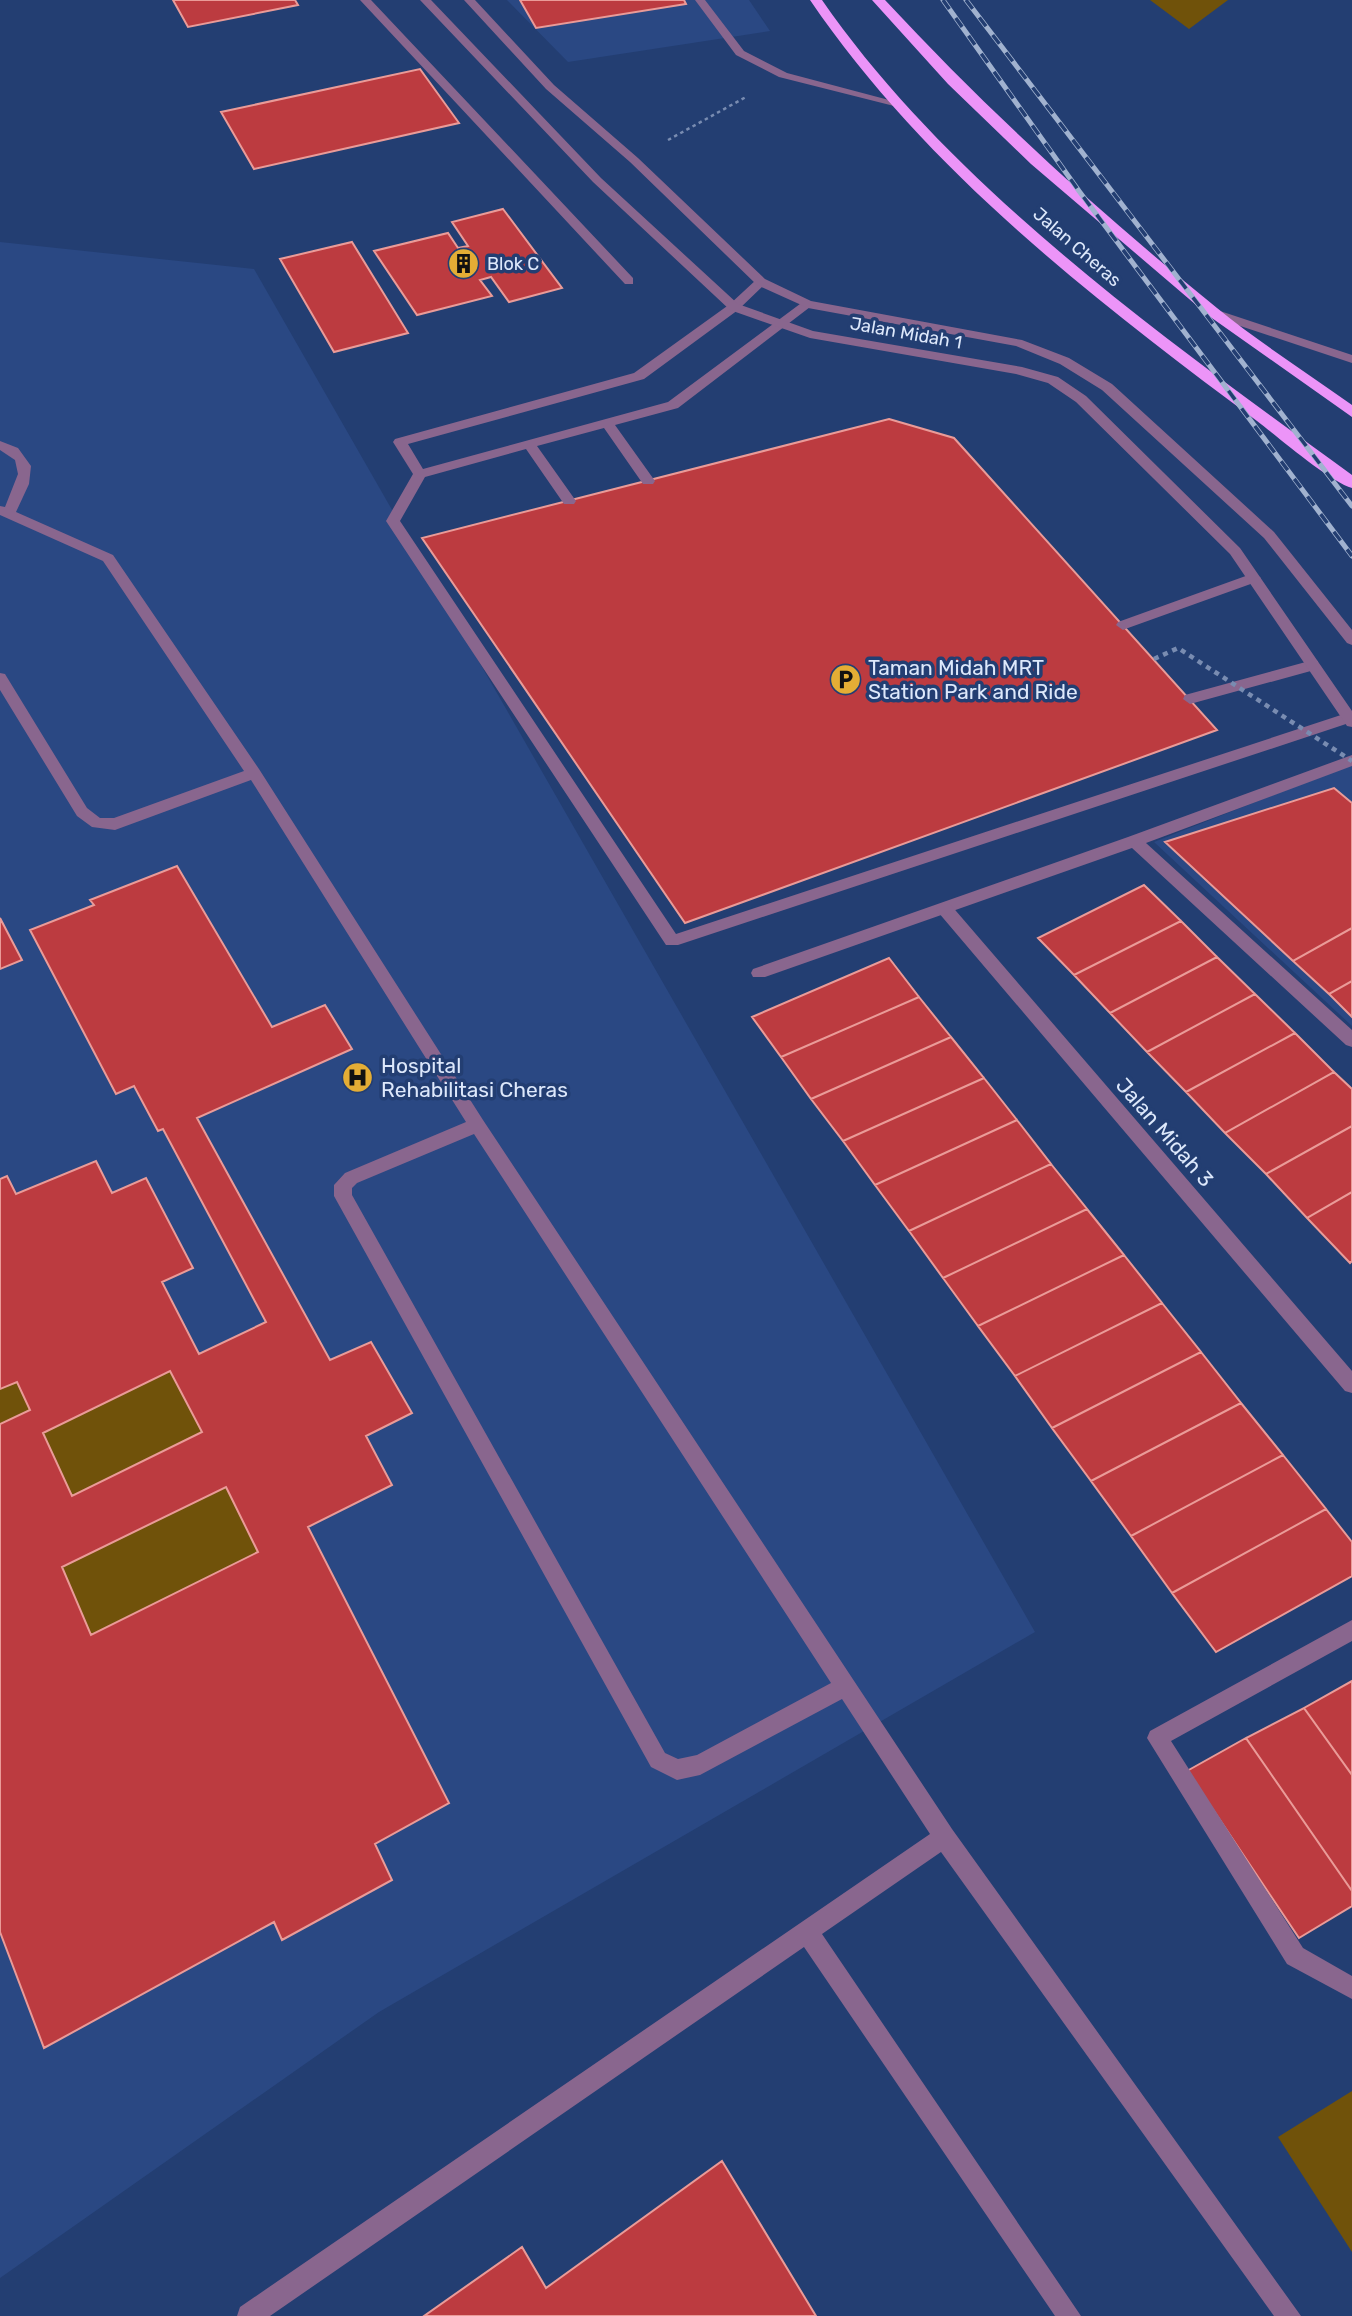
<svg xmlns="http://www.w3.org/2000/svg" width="1352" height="2316" viewBox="0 0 1352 2316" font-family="Rubik,sans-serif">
  <rect width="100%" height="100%" fill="#233e72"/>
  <path fill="#2a4883" d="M507 0H749L770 31 568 62Z
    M0 242 254 269 1035 1632 379 2012 0 2278Z
    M1352 764V1026L1154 842Z"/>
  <path fill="#70520a" d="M1150 0H1228L1189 29Z
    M170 1371 202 1432 72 1496 43 1433Z
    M17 1382 30 1410 0 1424V1389Z
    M226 1487 258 1552 91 1635 62 1567Z
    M1352 2091V2252L1278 2137Z"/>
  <path fill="#bc3b40" stroke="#ea9b98" stroke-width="2" fill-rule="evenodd" d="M173 0H295L298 5 188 27Z
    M520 0H684L686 4 536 28Z
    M420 69 459 123 254 169 221 112Z
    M503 209 562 288 509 302 491 277 480 280 492 296 417 315 374 251 448 233 458 248 468 246 452 222Z
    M352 242 408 333 334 352 280 259Z
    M889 419 954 438 1217 730 685 923 422 538Z
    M1334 788 1352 803V928L1293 961 1165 842Z
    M177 866 272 1027 325 1005 352 1049 197 1118 330 1360 371 1342 412 1413 366 1436 392 1485 308 1527 449 1803 375 1844 392 1880 282 1940 274 1922 44 2048 0 1932V1424L30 1410 17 1382 0 1389V1179L7 1176 16 1194 96 1161 112 1193 146 1178 193 1268 162 1282 199 1354 266 1322 163 1129 158 1131 134 1086 116 1094 30 930 94 905 90 900ZM170 1371 202 1432 72 1496 43 1433ZM226 1487 258 1552 91 1635 62 1567Z
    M1144 885 1181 921 1074 975 1038 938Z
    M0 918 22 960 0 969Z
    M1181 921 1217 957 1110 1013 1074 975Z
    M1352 928V981L1329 994 1293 961Z
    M1217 957 1255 994 1147 1052 1110 1013Z
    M889 958 919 997 781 1057 752 1017Z
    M1352 981V1017L1329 994Z
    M1255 994 1295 1033 1186 1092 1147 1052Z
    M919 997 951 1037 811 1099 781 1057Z
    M1295 1033 1334 1072 1225 1133 1186 1092Z
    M951 1037 984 1078 843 1141 811 1099Z
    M1334 1072 1352 1089V1126L1266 1174 1225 1133Z
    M984 1078 1017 1120 875 1185 843 1141Z
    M1017 1120 1051 1164 909 1231 875 1185Z
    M1352 1126V1192L1307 1218 1266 1174Z
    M1051 1164 1087 1209 943 1278 909 1231Z
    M1352 1192V1261L1350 1263 1307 1218Z
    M1087 1209 1124 1255 978 1326 943 1278Z
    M1124 1255 1162 1303 1015 1376 978 1326Z
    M1162 1303 1201 1352 1052 1428 1015 1376Z
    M1201 1352 1241 1403 1091 1481 1052 1428Z
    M1241 1403 1283 1455 1131 1536 1091 1481Z
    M1283 1455 1326 1509 1172 1593 1131 1536Z
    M1326 1509 1352 1542V1576L1216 1652 1172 1593Z
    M1352 1681V1775L1304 1708Z
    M1304 1708 1352 1775V1891L1246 1738Z
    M1246 1738 1352 1891V1906L1299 1938 1187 1771Z
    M722 2161 816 2316H424L522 2247 546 2288Z"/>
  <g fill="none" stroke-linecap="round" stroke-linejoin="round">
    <path stroke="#798cb1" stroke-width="2.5" stroke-dasharray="3.5 3.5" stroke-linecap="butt" d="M668 140 746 97"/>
    <path fill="#89668e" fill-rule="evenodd" d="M360 0H371L633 278V284H625Z
      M695 0H705L744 51 787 73 904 104 898 107 779 77 736 55Z
      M757 279 767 282 738 310 644 379 408 444 423 469 668 402 804 301 814 304 678 408 615 425 655 481 653 484H643L604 428 537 446 576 501 574 504H564L526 449 425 477 400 521 676 934 1344 714H1352V722L678 945H666L386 521 413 474 393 442 395 439 634 373 730 304Z
      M1214 309 1352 355V363L1210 316 1208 313Z
      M0 441 18 448 31 466 29 484 16 512 113 555 259 769 483 1120 952 1829 1301 2316H1274L941 1852 822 1934 1081 2316H1055L804 1947 270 2316H237L240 2307 930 1834 842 1699 700 1775 677 1780 651 1767 334 1196V1185L345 1173 466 1122 251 780 115 830 92 827 77 816 0 690V673L5 674 87 808 100 818H114L244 771 103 561 0 515V506L5 507 18 474 15 460 0 450ZM474 1134 831 1683 697 1755 678 1759 665 1753 352 1195V1188L357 1183Z
      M1254 573 1261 578 1259 581 1128 628 1123 630 1116 625 1118 622Z
      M1313 660 1318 661V669L1190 704 1183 699 1185 695Z
      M1352 755V766L1146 843 1352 1030V1047L1346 1045 1132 848 765 977H753L751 973 753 969 1128 837Z
      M1352 1620V1641L1171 1741 1303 1948 1352 1976V1999L1287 1964 1147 1738 1150 1731Z"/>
    <path fill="#89668e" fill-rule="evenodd" d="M420 0H431L601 178 738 304 813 331 1022 367 1058 377 1086 396 1240 548 1352 711V727L1347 726 1230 554 1076 402 1048 383 1016 374 810 338 730 310 593 182Z
      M464 0H475L554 85 638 158 765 279 811 301 1022 340 1069 358 1112 384 1274 532 1352 630V645L1347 643 1264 538 1102 390 1060 364 1016 346 808 308 757 285 630 162 546 89Z
      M944 902 950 904 1352 1371V1393L1345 1391 938 912 936 908Z"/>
    <path fill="#ec94f8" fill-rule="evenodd" d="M810 0H822C952 188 1169 342 1352 475V488C1330 482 1278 437 1257 421 1094 300 925 169 810 0Z
      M872 0H885C988 111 1100 213 1217 308 1260 343 1307 373 1352 405V417L1209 316 1031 164 948 84Z"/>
    <defs>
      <path id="rail" d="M943 0 1079 191 1352 556
        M966 0 1352 506"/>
    </defs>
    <use href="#rail" stroke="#a1b2cf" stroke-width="5"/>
    <use href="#rail" stroke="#233e72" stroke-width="3.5" stroke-dasharray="11" stroke-linecap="butt"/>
    <path stroke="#798cb1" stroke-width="4.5" stroke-dasharray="5 5" stroke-linecap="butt" d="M1154 659 1178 648 1352 761"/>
  </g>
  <defs>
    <symbol id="building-disc" viewBox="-11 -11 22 22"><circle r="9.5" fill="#e4ad35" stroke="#233e72"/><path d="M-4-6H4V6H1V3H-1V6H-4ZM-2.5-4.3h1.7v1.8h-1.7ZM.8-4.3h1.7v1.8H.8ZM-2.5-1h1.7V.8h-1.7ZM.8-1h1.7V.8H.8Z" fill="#111"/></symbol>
    <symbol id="parking-disc" viewBox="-11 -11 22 22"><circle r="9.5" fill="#e4ad35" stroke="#233e72"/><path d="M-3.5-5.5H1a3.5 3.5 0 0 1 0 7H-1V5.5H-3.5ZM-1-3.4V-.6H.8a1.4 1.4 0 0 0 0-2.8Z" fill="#111"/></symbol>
    <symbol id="hospital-disc" viewBox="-11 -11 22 22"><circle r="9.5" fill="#e4ad35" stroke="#233e72"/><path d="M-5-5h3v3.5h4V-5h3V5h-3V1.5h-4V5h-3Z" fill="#111"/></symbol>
  </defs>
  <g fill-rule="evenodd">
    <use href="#building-disc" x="446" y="246" width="35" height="35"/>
    <use href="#parking-disc" x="828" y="662" width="35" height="35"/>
    <use href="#hospital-disc" x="340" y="1060" width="35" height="35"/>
  </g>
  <g text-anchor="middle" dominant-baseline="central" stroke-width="7" stroke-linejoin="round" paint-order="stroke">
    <g font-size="18" fill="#dde8fb" stroke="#233e72">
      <text transform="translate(1077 247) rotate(41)">Jalan Cheras</text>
      <text transform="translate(906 333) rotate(10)">Jalan Midah 1</text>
    </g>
    <g font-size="18" fill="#dde8fb" stroke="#233e72" text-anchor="start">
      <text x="487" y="264">Blok C</text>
    </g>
    <g font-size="21" fill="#dde8fb" stroke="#233e72" text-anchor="start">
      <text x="868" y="667">Taman Midah MRT<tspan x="868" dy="24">Station Park and Ride</tspan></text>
      <text x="381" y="1065">Hospital<tspan x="381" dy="24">Rehabilitasi Cheras</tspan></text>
    </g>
    <g font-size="21" fill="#dde8fb" stroke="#233e72">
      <text transform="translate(1165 1132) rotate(49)">Jalan Midah 3</text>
    </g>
  </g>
</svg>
